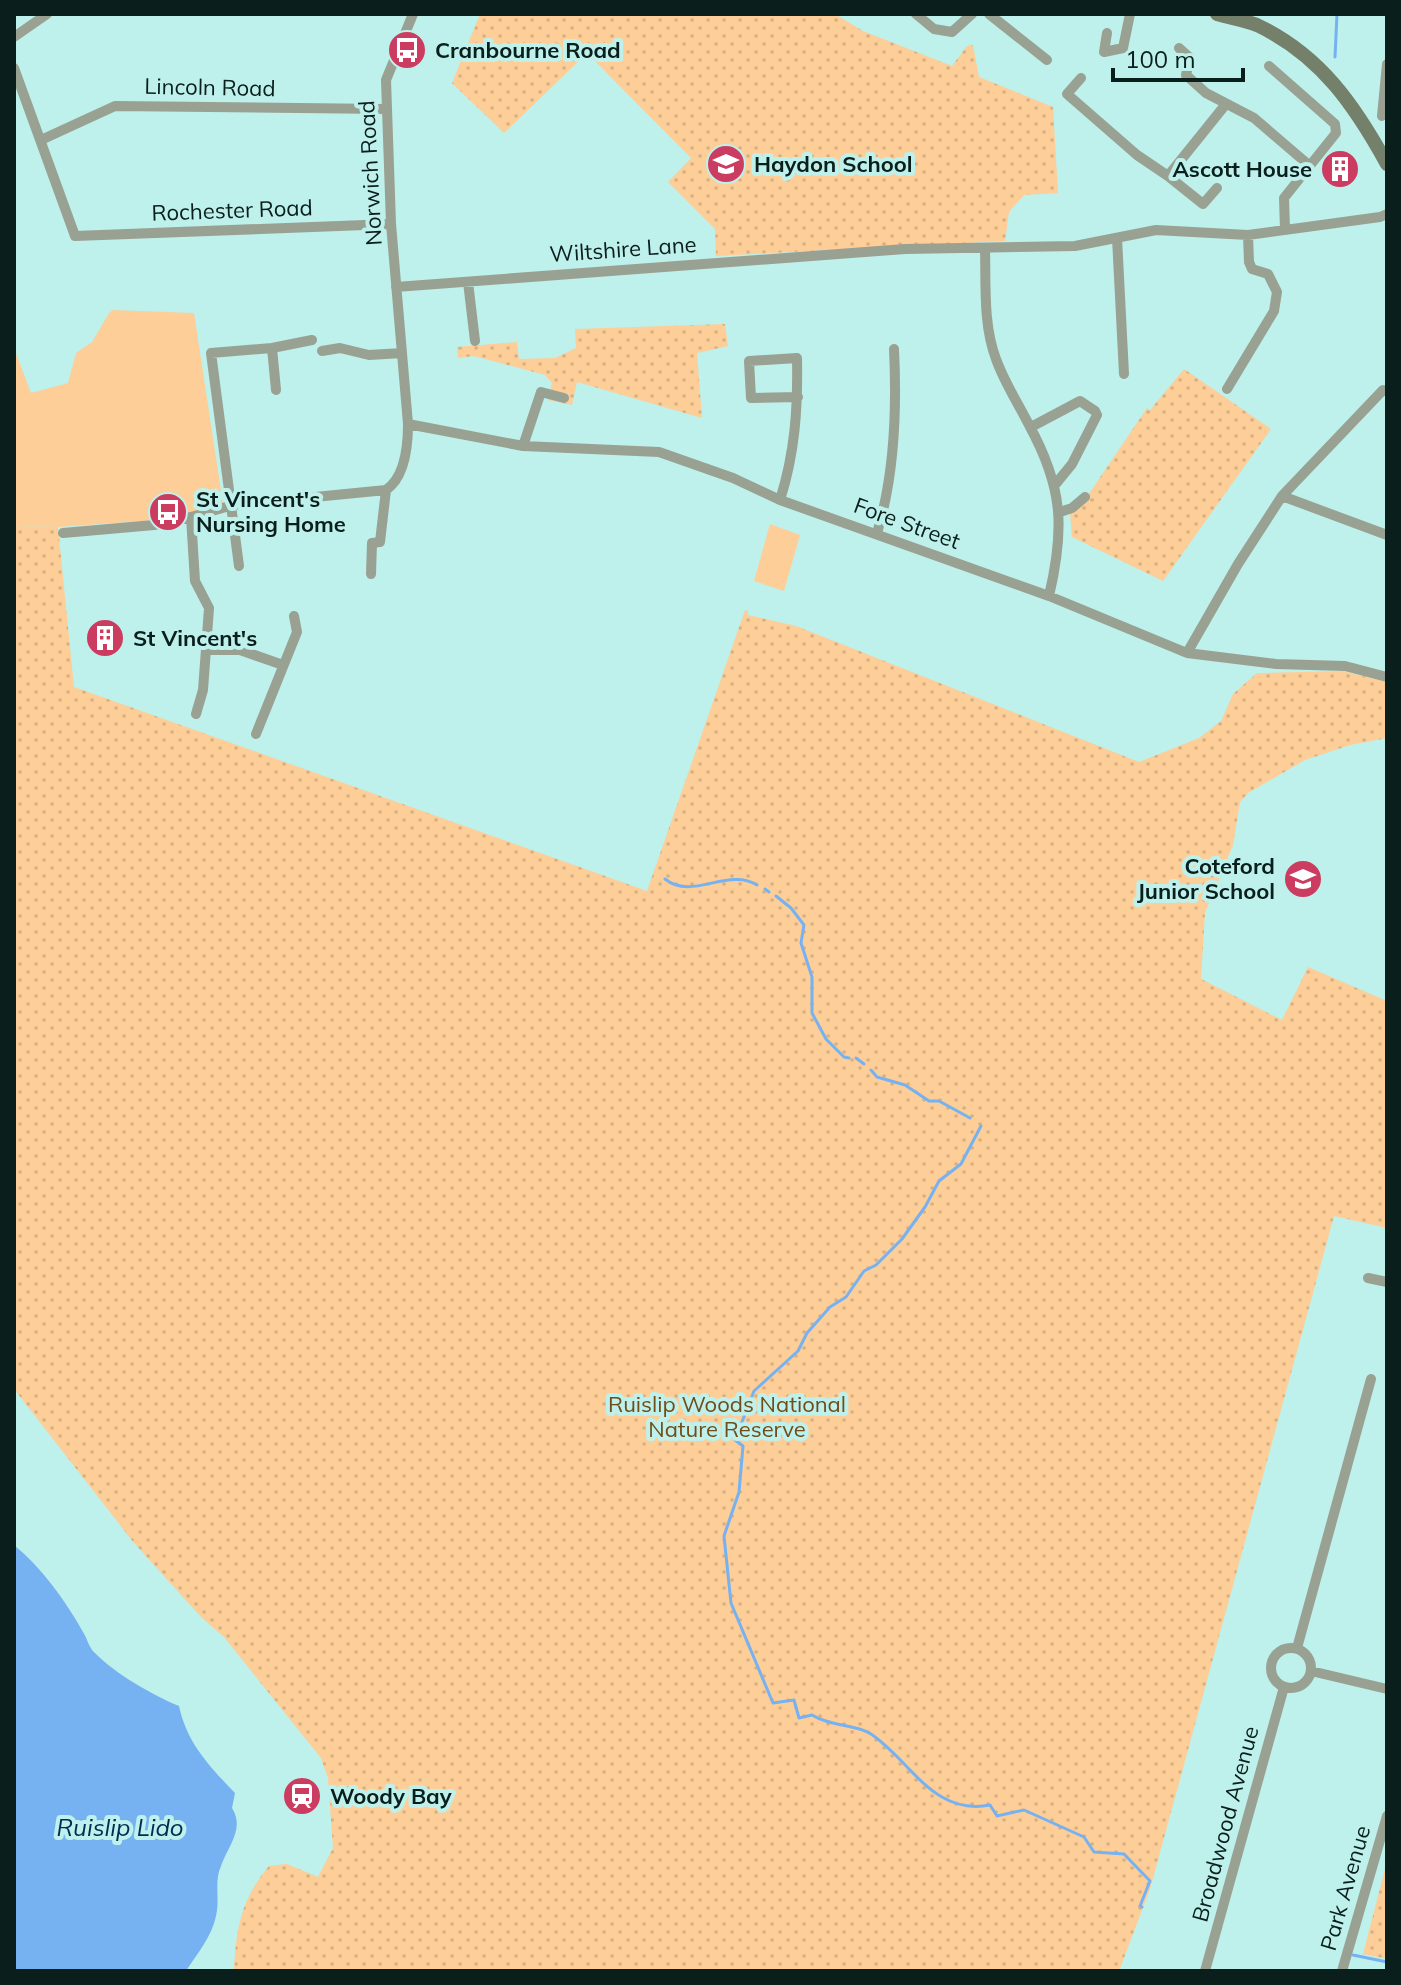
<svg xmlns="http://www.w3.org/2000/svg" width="1401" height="1985" viewBox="0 0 1401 1985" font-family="Mulish,sans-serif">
  <defs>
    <pattern id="park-dots" width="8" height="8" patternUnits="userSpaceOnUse" patternTransform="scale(2)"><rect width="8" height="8" fill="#fdce98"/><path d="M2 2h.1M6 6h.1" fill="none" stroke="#d8b082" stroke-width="1.8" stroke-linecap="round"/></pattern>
  </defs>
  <rect width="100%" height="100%" fill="#bef0ec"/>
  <path fill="#fdce98" d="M113 310 194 313 223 504 186 518 58 527 14 526V348L31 393 68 383 76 353 92 342 109 313Z
    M770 524 800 535 784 591 754 581Z"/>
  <path fill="url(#park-dots)" d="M480 14H835L863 31 952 66 967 46 973 45 979 77 1053 107 1058 193 1024 195 1009 212 1005 241 716 256 715 229 668 182 691 158 587 53 504 133 452 83Z
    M725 324 728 346 697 353 702 418 577 382 572 405 548 400 552 383 545 375 474 356 458 358 457 347 517 342 519 359 555 358 576 348 575 329Z
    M1184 369 1271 429 1163 581 1072 537 1070 513 1080 507 1147 408 1150 410Z
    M14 526 58 527 74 687 647 891 745 610 748 611V615L796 626 1139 762 1199 738 1221 721 1233 694 1257 673 1343 671 1387 682V738L1350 745 1305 760 1248 793 1240 802 1233 845 1205 913 1201 979 1282 1020 1308 967 1387 1001V1228L1334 1216 1150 1889 1119 1971H234C236 1929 241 1899 269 1866L287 1864 318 1877 333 1848 328 1778 321 1758 224 1637 202 1618 134 1543 14 1389Z
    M1387 1861V1959L1363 1954Z"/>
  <path fill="#76b2f1" d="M14 1545C42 1568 65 1600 83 1632 87 1638 89 1648 95 1653 114 1673 154 1696 179 1706 187 1743 209 1766 235 1793L232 1808C245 1829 228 1846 221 1866 214 1881 220 1899 216 1916 212 1936 197 1954 186 1971H14Z"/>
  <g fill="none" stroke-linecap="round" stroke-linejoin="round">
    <path stroke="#76b2f1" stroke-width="3" d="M1335 57 1337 14
      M665 879C692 901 728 867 757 885
      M765 889 769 892
      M776 896 791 908 804 925 801 943 812 977V1013L826 1039 844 1057 849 1058
      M856 1058 864 1064
      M871 1070 877 1077 905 1085 929 1101H939L970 1118
      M981 1126 961 1164 939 1181 925 1207 902 1239 876 1265 864 1271 846 1297 830 1307 807 1333 798 1351 754 1391 735 1440 743 1446 739 1492 724 1536 731 1603 773 1703 794 1700 799 1718 812 1715C831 1727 857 1724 871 1734 911 1761 933 1816 990 1805L997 1816 1024 1810 1084 1837 1094 1852 1124 1854 1150 1881 1140 1906 1142 1907
      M1353 1955 1387 1962"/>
    <path stroke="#99a192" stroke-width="10" d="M916 14 934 29 952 32 972 14
      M989 14 1047 60
      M1107 33 1104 52 1123 48 1130 14
      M14 37 47 14
      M1179 48 1190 58 1186 75 1206 93 1254 118 1310 166
      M1269 66 1335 124 1336 133 1284 198 1285 230
      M14 68 75 236 391 224
      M1081 78 1067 94 1137 155 1168 176 1203 204 1217 188
      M1382 116 1387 64
      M41 140 115 106 385 109
      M1168 176 1226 104
      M1117 238 1124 374
      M985 249C986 284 983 325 996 359 1004 382 1018 403 1029 425 1063 487 1065 528 1049 596
      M468 282 475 341
      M396 287 905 249 1075 246 1156 230 1248 235 1380 217 1387 214
      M272 348 276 390
      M322 351 340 348 369 355 402 353
      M1227 389 1274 311 1277 292 1268 274 1252 269 1249 262 1248 235
      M408 424 523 446 659 452 733 478 780 500 1049 596 1187 653 1276 664 1345 666 1387 677
      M1031 427 1080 401 1095 411 1097 415 1072 464 1054 486
      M523 446 541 392 564 398
      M1282 496 1387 535
      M780 500C795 453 798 408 797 358L749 361 751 398 798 397
      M1060 512 1072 508 1085 497
      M191 517 195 581 209 608 203 690 196 714
      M63 533 154 525 191 517 233 505 386 490C405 477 408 447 408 424L391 224 386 80 413 14
      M877 533C895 474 897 410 894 349
      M239 566 211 353 272 348 312 340
      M371 574 372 543 380 542 386 490
      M208 650H240L283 665
      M1187 653 1238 564 1282 496 1383 390 1387 391
      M256 734 297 632 294 616
      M1368 1278 1387 1282
      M1271 1668a20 20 0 1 1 40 0a20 20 0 1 1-40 0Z
      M1297 1648 1371 1379
      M1311 1671 1387 1689
      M1205 1971 1284 1687
      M1342 1971 1387 1816"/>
    <path stroke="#74806a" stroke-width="14" d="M1217 14C1230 18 1246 20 1259 26 1321 56 1355 106 1387 164"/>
  </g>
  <defs>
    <symbol id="bus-disc" viewBox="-11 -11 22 22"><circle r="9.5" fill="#cb3c60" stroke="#bef0ec"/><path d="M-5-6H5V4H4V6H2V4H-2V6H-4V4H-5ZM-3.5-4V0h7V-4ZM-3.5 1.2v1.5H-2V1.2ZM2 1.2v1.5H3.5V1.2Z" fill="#fff"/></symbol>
    <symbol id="school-disc" viewBox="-11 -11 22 22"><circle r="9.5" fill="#cb3c60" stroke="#bef0ec"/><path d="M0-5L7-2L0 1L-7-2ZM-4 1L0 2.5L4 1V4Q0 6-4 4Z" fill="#fff"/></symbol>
    <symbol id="building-disc" viewBox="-11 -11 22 22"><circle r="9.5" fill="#cb3c60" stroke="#bef0ec"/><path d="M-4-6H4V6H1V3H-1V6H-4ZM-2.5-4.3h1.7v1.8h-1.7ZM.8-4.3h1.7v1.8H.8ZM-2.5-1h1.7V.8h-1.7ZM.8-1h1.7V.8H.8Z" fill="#fff"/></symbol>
    <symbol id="station-disc" viewBox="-11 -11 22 22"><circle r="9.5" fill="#cb3c60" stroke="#bef0ec"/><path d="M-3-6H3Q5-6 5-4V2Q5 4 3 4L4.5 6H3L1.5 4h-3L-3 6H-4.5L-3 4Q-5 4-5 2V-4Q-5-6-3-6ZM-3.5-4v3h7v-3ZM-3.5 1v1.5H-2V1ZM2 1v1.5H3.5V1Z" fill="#fff"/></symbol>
  </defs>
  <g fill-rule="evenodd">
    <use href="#bus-disc" x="385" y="28" width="44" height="44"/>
    <use href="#school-disc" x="704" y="142" width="44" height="44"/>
    <use href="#building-disc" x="1318" y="147" width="44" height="44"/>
    <use href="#bus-disc" x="146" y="490" width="44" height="44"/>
    <use href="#building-disc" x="83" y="616" width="44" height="44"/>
    <use href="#school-disc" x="1281" y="857" width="44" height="44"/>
    <use href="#station-disc" x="280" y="1774" width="44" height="44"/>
  </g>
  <g text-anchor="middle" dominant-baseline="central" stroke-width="8" stroke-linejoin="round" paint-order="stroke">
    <g font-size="22" font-weight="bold" fill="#0a1e1c" stroke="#bef0ec" text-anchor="start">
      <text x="435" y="50">Cranbourne Road</text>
      <text x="754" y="164">Haydon School</text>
      <text x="1312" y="169" text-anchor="end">Ascott House</text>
      <text x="196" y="499">St Vincent's<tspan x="196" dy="25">Nursing Home</tspan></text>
      <text x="133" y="638">St Vincent's</text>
      <text x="1275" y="866" text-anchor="end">Coteford<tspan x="1275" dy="25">Junior School</tspan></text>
      <text x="330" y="1796">Woody Bay</text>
    </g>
    <g font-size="22" fill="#0a1e1c" stroke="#bef0ec">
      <text transform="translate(210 87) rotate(1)">Lincoln Road</text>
      <text transform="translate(370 173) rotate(-93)">Norwich Road</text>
      <text transform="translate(232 210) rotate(-2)">Rochester Road</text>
      <text transform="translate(623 249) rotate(-4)">Wiltshire Lane</text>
      <text transform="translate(907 523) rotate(20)">Fore Street</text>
      <text transform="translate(1225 1824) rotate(-75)">Broadwood Avenue</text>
      <text transform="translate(1345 1888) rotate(-74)">Park Avenue</text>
    </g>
    <g font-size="22" fill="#724c18" stroke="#bef0ec">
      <text x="727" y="1404">Ruislip Woods National<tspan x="727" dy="25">Nature Reserve</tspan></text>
    </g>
    <g font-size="24" font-style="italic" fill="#002c53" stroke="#bef0ec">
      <text x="120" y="1827">Ruislip Lido</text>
    </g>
  </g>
  <rect width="1401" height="1985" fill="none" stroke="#0a1e1c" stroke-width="32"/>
  <path d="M1113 68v12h130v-12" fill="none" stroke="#0a1e1c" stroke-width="4"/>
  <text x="1125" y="68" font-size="24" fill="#0a1e1c" stroke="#bef0ec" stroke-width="6" paint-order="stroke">100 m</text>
</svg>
